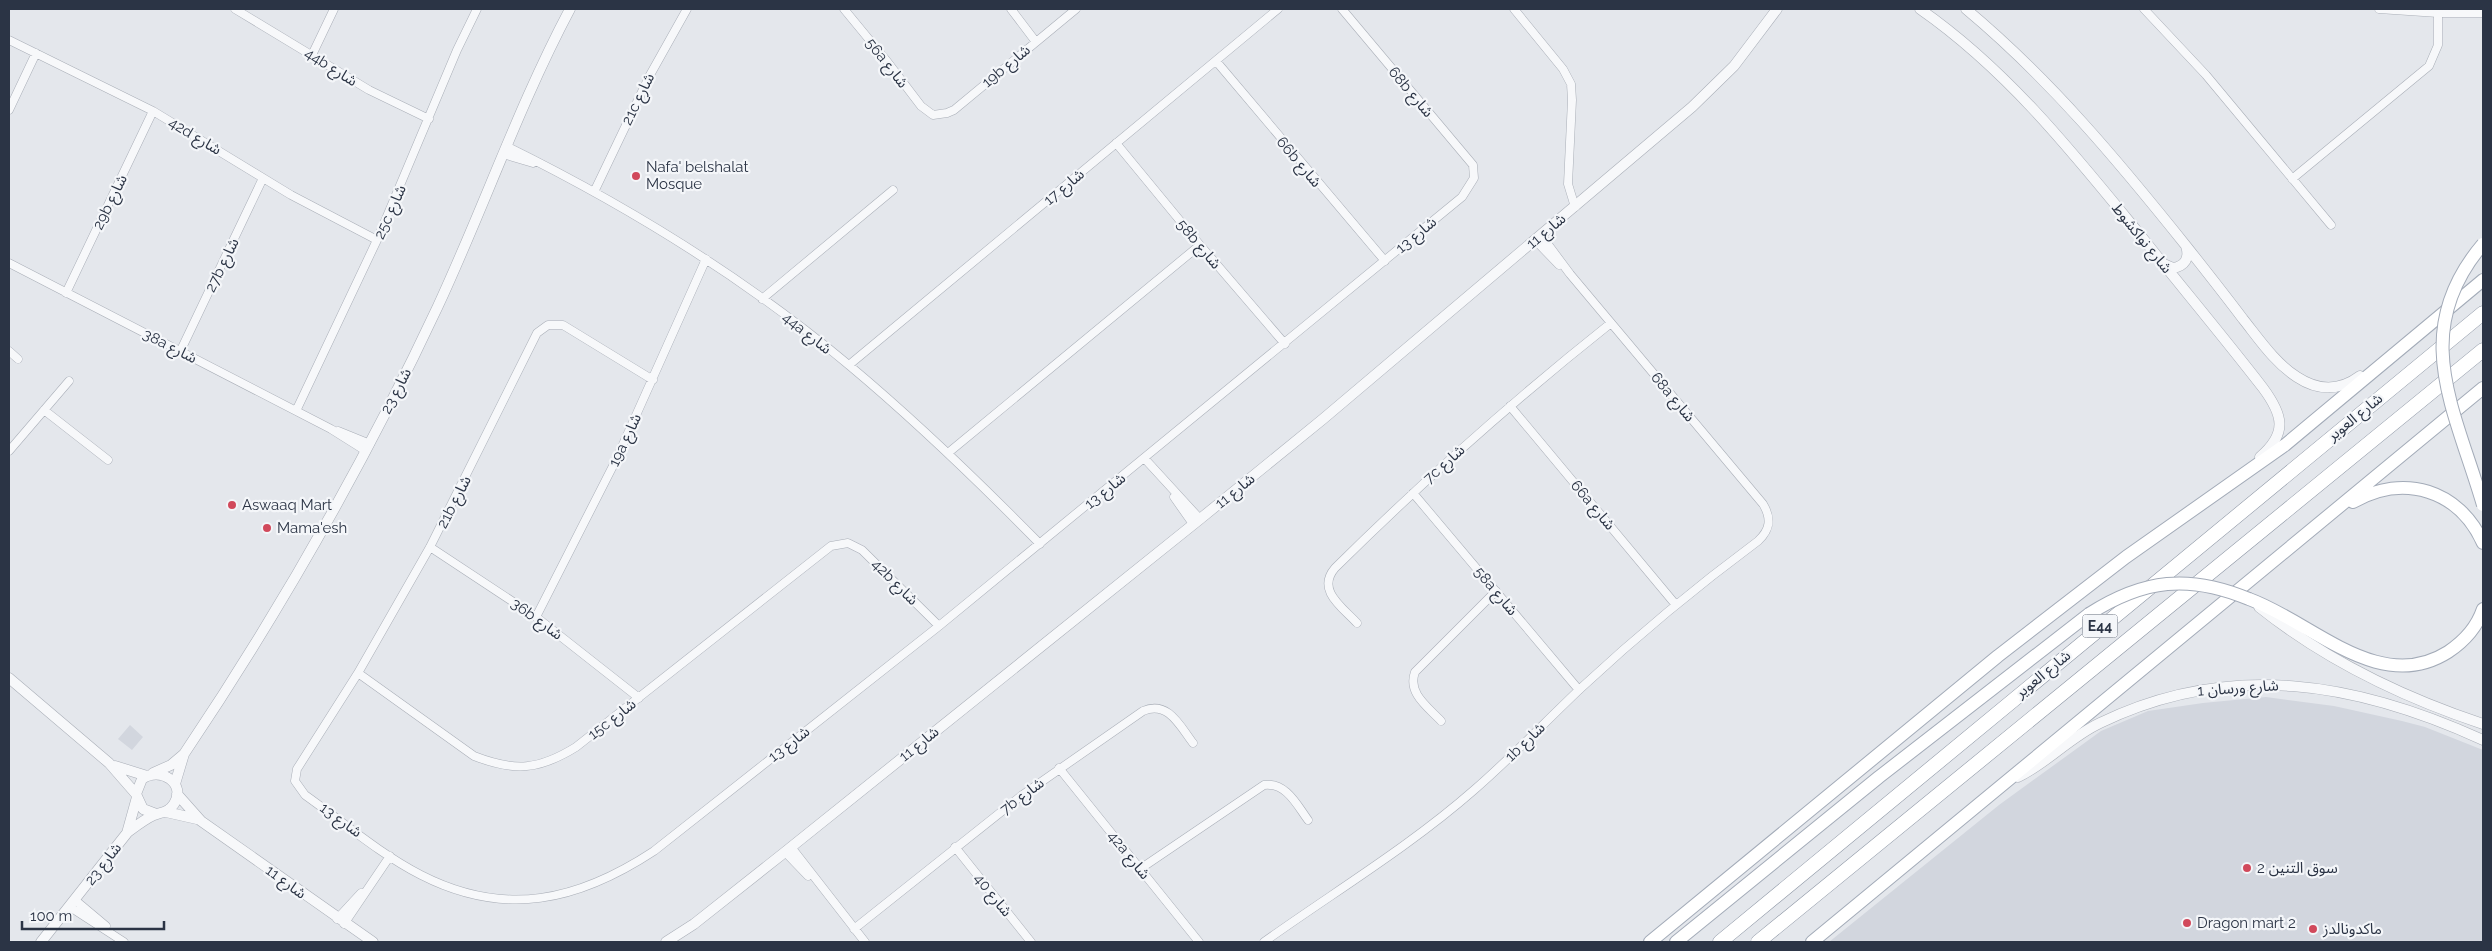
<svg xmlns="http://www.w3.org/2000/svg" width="2492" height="951" viewBox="0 0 2492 951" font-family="Raleway,'Noto Sans Arabic',sans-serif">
  <rect width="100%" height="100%" fill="#e4e7ec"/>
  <path fill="#d2d6de" d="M2266 697 2334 706 2402 721 2425 727 2483 750V942H1829L1999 805 2101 731 2148 711 2203 703Z
    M130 725 143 737 132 750 118 739Z"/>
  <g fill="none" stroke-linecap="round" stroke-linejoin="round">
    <defs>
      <path id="minor" d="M235 9 369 90 429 119
        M844 9 886 60 921 106 933 115 947 113 954 110 1076 9
        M1011 9 1036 42
        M1514 9 1563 69 1571 84 1572 100 1568 184 1575 207
        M2144 9 2206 75 2331 225
        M2379 9 2438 13H2483
        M9 40 153 111 291 195 377 240
        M312 55 334 9
        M1216 61 1385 261
        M9 110 36 53
        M1116 143 1200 245 1285 344
        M506 146C628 206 745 278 850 366 917 422 979 482 1040 544
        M503 154 533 163
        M2292 179 2429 66 2438 45V13
        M594 192 650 75 687 9
        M1535 240 1559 265
        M9 263 331 429 366 451
        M66 293 153 111
        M762 299 893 190
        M9 351 18 359
        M180 352 263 178
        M849 365 1278 9
        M653 380 563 325H548L537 333 430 547 358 673 297 769 295 781 305 795C343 822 380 854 421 875 505 918 578 901 654 851L939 626 1462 197 1474 178 1473 165 1342 9
        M1510 406 1676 605
        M44 410 108 460
        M296 411 377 240 457 50 477 9
        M338 431 370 444
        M9 451 69 381
        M948 453 1200 245
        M1145 459 1200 519
        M1413 493 1579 690
        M1174 497 1193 524
        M430 547 536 617 639 698
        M536 617 616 460 706 259
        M1357 623C1342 607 1316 590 1335 568 1423 481 1514 400 1611 323
        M358 673 474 756C515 772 539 770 576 747L831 546 848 543 862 550 939 626
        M1441 721C1428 707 1407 693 1415 672L1496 591
        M1059 768 1199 942
        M791 847 865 942
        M955 847 1031 942
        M785 852 808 876
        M1140 869 1264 785C1286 782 1297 805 1308 820
        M75 900 106 926
        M70 907 124 942
        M337 919 361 893
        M344 924 390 856
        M854 929 1021 796 1143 711C1168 700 1180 726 1193 743
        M1264 942C1334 892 1409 847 1474 790 1511 758 1545 722 1581 688 1637 636 1696 587 1758 541 1770 530 1772 519 1763 504L1570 274 1541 235"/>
      <path id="tertiary" d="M1920 9C2006 69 2071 150 2137 231 2179 284 2222 335 2263 388 2283 415 2288 433 2260 457
        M1966 9C2050 79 2119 162 2187 247 2206 271 2225 295 2243 319 2259 339 2275 363 2297 377 2318 391 2340 391 2360 376
        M2164 264 2173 268C2185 266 2190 258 2186 246
        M2259 607C2324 659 2405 698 2483 724
        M9 678 109 763 136 794
        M115 766 147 776
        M153 773 171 765 184 754C280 611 365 462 438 306 484 207 519 105 570 9
        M2018 777C2046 764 2070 737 2100 723 2230 660 2356 682 2483 740
        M175 784 184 754
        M177 794 201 821 373 942
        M166 812 197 819
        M128 832C136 826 145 819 154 815 162 812 169 812 174 804 187 783 160 766 142 779L136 794 143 809 156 814
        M41 942 127 833 137 797
        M666 942 694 924 785 852 1200 519 1323 419 1692 107 1734 66 1777 9"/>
      <path id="primary" d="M2353 502C2404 473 2459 490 2483 543
        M2249 599C2311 621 2379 696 2448 652 2463 642 2477 627 2483 609
        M1650 942 1998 656 2126 557 2285 445 2483 280
        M1676 942 1879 777 2089 614
        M1812 942 2483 388"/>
      <path id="trunk" d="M1720 942 2483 313
        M1758 942 2483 350"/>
    </defs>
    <use href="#minor" stroke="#a9aeb7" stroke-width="9"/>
    <use href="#tertiary" stroke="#a9aeb7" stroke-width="11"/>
    <use href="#primary" stroke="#a3abb8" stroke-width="14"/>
    <use href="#trunk" stroke="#8b94a3" stroke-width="15"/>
    <use href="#minor" stroke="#f7f8fa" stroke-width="8"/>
    <use href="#tertiary" stroke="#f7f8fa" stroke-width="10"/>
    <use href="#primary" stroke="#fff" stroke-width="12"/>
    <use href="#trunk" stroke="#fff" stroke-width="14"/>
    <defs>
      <path id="primary-bridge" d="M2483 244C2408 332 2455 409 2483 505
        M2089 614C2144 579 2189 574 2249 599"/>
    </defs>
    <use href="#primary-bridge" stroke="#a3abb8" stroke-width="14" stroke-linecap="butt"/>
    <use href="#primary-bridge" stroke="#fff" stroke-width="12"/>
  </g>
  <g fill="#d1495b" stroke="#f4f6f9" stroke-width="2">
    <circle cx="636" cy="176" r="5"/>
    <circle cx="232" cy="505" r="5"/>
    <circle cx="267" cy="528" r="5"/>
    <circle cx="2247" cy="868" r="5"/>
    <circle cx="2187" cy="923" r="5"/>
    <circle cx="2313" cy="929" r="5"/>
  </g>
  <g text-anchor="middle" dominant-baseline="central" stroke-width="4.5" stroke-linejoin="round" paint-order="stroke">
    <rect fill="#f4f6f9" stroke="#676e7b" stroke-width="1" x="2082.5" y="614.5" width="35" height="23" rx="4"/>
    <g font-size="14" font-weight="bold" fill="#2b3445">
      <text x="2100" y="626">E44</text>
    </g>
    <g font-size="15" fill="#2b3445" stroke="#f4f6f9">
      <text transform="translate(887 63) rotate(52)">56a شارع</text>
      <text transform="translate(1006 66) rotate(-40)">19b شارع</text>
      <text transform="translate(331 67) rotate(32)">44b شارع</text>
      <text transform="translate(1411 92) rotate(50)">68b شارع</text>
      <text transform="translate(638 99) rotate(-64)">21c شارع</text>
      <text transform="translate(195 136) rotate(31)">42d شارع</text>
      <text transform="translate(1299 162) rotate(50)">66b شارع</text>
      <text transform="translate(1064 187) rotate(-40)">شارع 17</text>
      <text transform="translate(110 202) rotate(-64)">29b شارع</text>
      <text transform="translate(390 212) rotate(-66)">25c شارع</text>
      <text transform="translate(1546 231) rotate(-40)">شارع 11</text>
      <text transform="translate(1416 235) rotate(-40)">شارع 13</text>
      <text transform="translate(2142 238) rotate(51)">شارع نواكشوط</text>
      <text transform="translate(1199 244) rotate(50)">58b شارع</text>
      <text transform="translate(222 265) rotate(-64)">27b شارع</text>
      <text transform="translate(807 333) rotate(38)">44a شارع</text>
      <text transform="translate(170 346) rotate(27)">38a شارع</text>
      <text transform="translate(396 391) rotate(-63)">شارع 23</text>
      <text transform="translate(1673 397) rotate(50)">68a شارع</text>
      <text transform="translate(2355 417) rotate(-39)">شارع العوير</text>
      <text transform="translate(625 440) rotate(-65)">19a شارع</text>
      <text transform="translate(1444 464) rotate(-42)">7c شارع</text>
      <text transform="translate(1105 491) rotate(-39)">شارع 13</text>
      <text transform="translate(1235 491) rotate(-39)">شارع 11</text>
      <text transform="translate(454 502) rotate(-63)">21b شارع</text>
      <text transform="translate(1593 505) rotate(50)">66a شارع</text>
      <text transform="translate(895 582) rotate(45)">42b شارع</text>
      <text transform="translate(1496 591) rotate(50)">58a شارع</text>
      <text transform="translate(537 619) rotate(36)">36b شارع</text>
      <text transform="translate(2043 674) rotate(-39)">شارع العوير</text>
      <text transform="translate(2238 688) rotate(-4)">شارع ورسان 1</text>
      <text transform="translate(612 719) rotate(-38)">15c شارع</text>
      <text transform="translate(1525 742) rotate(-44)">1b شارع</text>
      <text transform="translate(789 744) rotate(-38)">شارع 13</text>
      <text transform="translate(919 744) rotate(-39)">شارع 11</text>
      <text transform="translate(1022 796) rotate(-37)">7b شارع</text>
      <text transform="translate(341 820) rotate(36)">شارع 13</text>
      <text transform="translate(1129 855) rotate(51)">42a شارع</text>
      <text transform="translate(103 864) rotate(-52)">شارع 23</text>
      <text transform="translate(286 882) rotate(36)">شارع 11</text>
      <text transform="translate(993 895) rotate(51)">شارع 40</text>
    </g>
    <g font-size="15" fill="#2b3445" stroke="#f4f6f9" text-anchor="start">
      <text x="646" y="167">Nafa' belshalat<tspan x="646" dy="17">Mosque</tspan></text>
      <text x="242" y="505">Aswaaq Mart</text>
      <text x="277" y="528">Mama'esh</text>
      <text x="2257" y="868">سوق التنين 2</text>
      <text x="2197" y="923">Dragon mart 2</text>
      <text x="2323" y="929">ماكدونالدز</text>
    </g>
  </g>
  <rect width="2492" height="951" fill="none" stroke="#2b3445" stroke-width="20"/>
  <path d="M22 921v8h142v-8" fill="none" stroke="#2b3445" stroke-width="2.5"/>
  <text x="30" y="921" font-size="15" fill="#2b3445" stroke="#f4f6f9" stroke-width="4" paint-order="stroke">100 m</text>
</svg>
